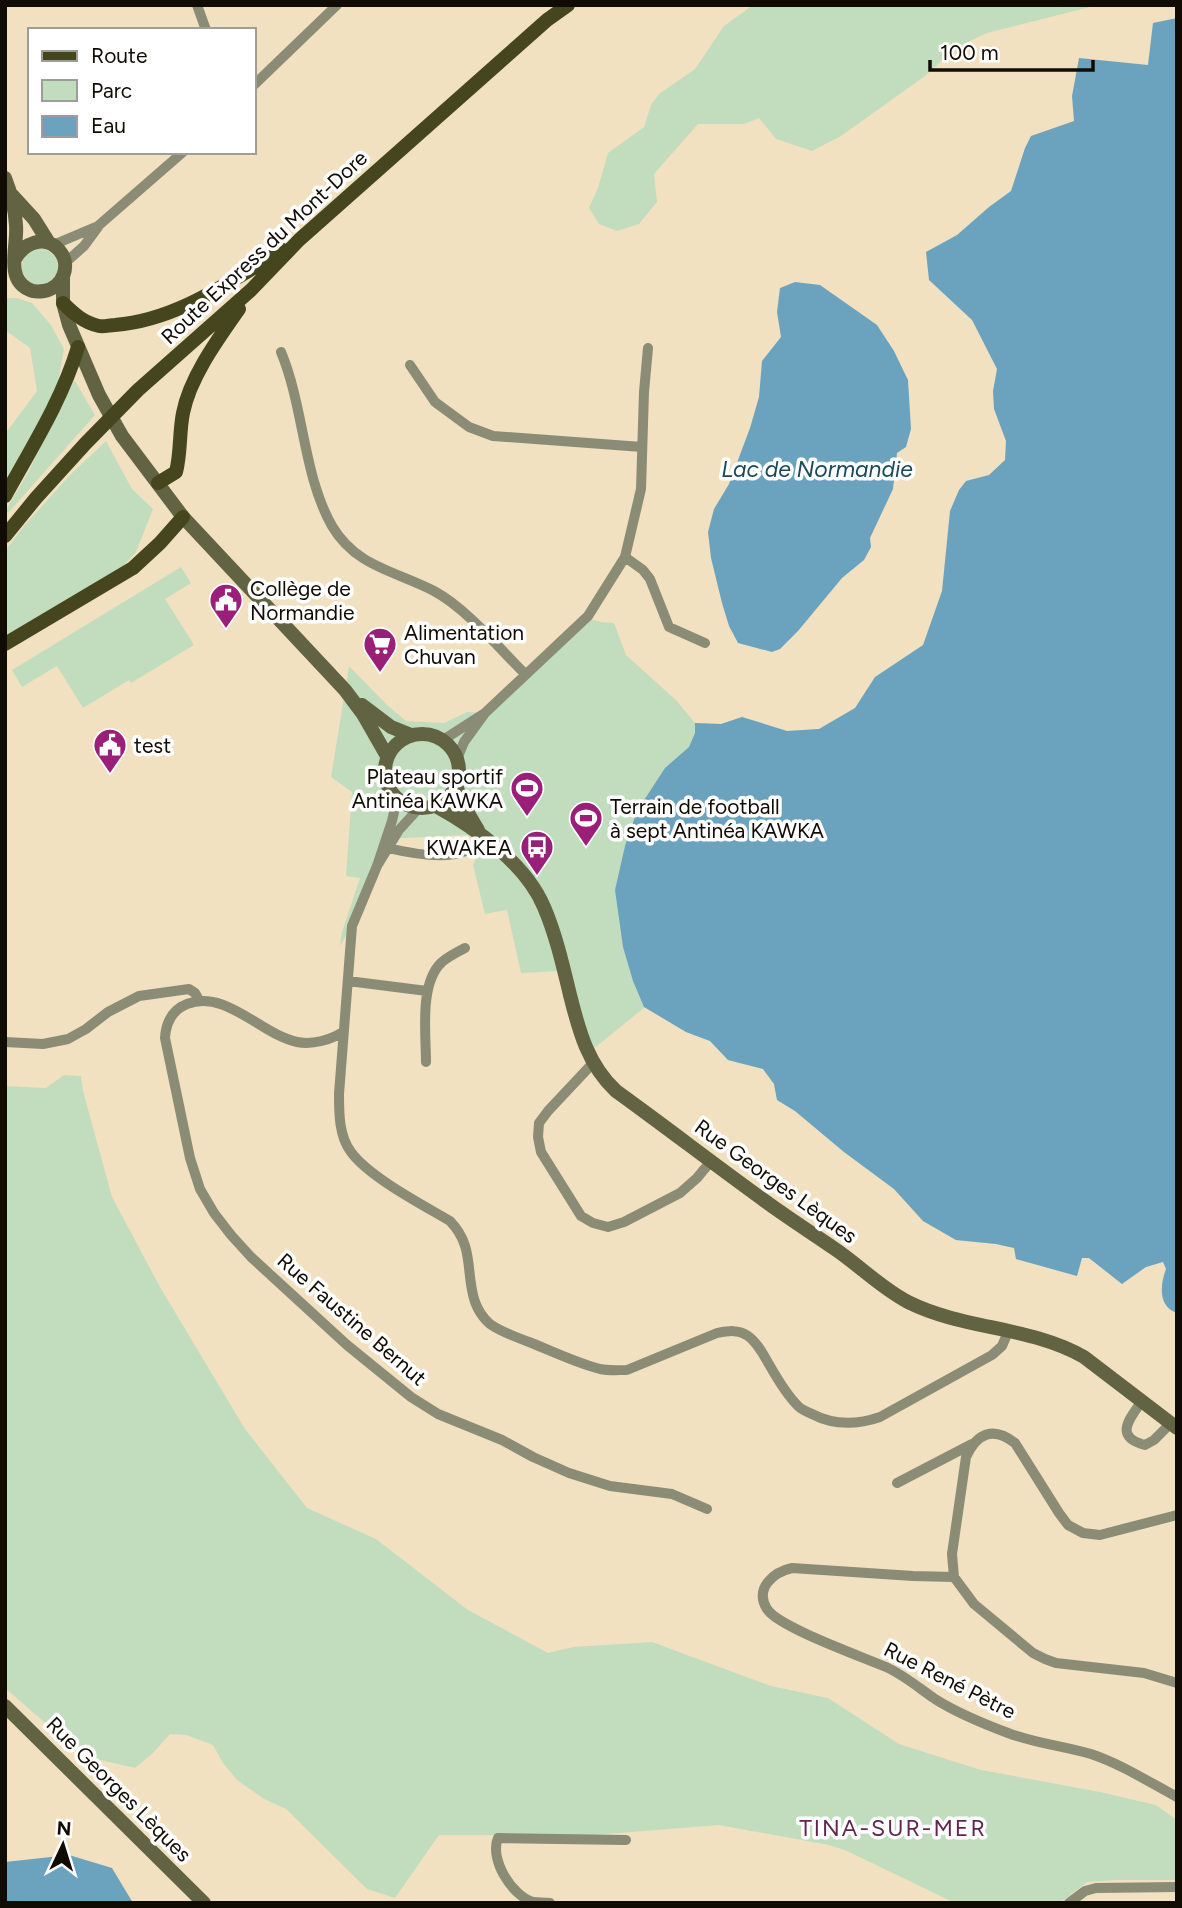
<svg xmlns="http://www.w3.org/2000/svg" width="1182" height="1908" viewBox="0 0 1182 1908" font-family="Figtree,sans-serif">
  <rect width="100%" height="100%" fill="#f1e1c1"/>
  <path fill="#c2ddbe" d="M753 5H1098L987 33 957 47 925 76 841 136 812 151 776 139 759 118 744 124H698L654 174 657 202 639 224 617 231 599 224 589 208 598 188 608 153 644 127 651 105 659 94 695 69 724 26Z
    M22 267a18 18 0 1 1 36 0a18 18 0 1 1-36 0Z
    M5 298H17L32 303 51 325 64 349 58 383 40 426 5 483V434L37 391 30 348 5 330Z
    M75 381 95 415 8 513 6 510 29 471 70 384Z
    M106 441 132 489 153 509 136 552 117 573 5 636V551L24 526 70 475Z
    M181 567 191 583 165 599 194 645 131 683 129 680 83 708 57 666 22 687 12 670Z
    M586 618 601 622 614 623 626 655 676 700 695 723 721 724 742 717 787 731 819 729 855 708 1099 1240 1122 1284 1089 1258H1082L1077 1276 1016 1259 1014 1248 996 1244 956 1240 923 1221 894 1189 844 1152 795 1111 777 1100 774 1084 763 1069 728 1060 710 1041 686 1032 645 1007 597 1046 587 1050 560 971 521 973 507 910 485 914 473 865 484 838 466 835 386 839 352 926 340 946 342 932 360 878 346 876 352 792 331 777 349 666 387 705 406 721 444 723 467 712 485 713Z
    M64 1075 81 1076 83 1091 112 1197 160 1287 245 1429 307 1508 376 1539 468 1610 548 1653 573 1647 652 1642 771 1686 828 1698 899 1744 981 1770 1100 1792 1156 1805 1177 1820V1880H1115L1087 1882 1064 1900 1054 1903H955L847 1851 829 1845 719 1825 594 1835H439L395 1898 367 1889 286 1809 264 1799 237 1780 223 1763 213 1745 186 1735 170 1734 153 1753 135 1768 87 1757 69 1736 43 1721 5 1688V1086L46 1088Z"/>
  <path fill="#6ba3bf" d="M1177 18V1313C1158 1307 1160 1285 1166 1269L1163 1262 1146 1267 1122 1284 1089 1258H1082L1077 1276 1016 1259 1014 1248 996 1244 956 1240 923 1221 894 1189 844 1152 795 1111 777 1100 774 1084 763 1069 728 1060 710 1041 686 1032 644 1007 633 981 623 947 615 890 625 846 637 811 665 768 689 747 695 733V723L721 724 742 717 787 731 819 729 855 708 875 677 923 645 942 591 950 511 959 490 966 481 989 475 1005 460 1006 441 994 409 993 391 997 369 972 320 929 280 926 252 957 235 989 207 1011 191 1025 148 1031 136 1074 121 1072 96 1079 58 1148 65 1153 23Z
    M795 282 820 285 877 325 894 351 908 380 911 429 906 447 897 453 893 489 870 538 871 547 864 560 842 578 798 631 780 649 772 652 738 643 729 626 722 603 711 558 708 532 714 509 729 484 750 428 759 397 762 361 781 337 777 312 780 288Z
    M69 1855 112 1868 133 1903H5V1862Z"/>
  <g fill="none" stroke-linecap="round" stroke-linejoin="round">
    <path stroke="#8b8c76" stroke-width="10" d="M197 5 206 30
      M254 85 337 5
      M53 245 98 226 183 152
      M65 263 84 246 98 227
      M281 352C304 407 303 475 332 526 356 567 396 571 434 591 466 608 499 648 525 674
      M410 365 435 402 469 427 493 436 642 447
      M625 557 641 489 644 392 648 348
      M485 713 588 616 625 557 643 570 650 579 669 627 705 643
      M443 740 485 713 464 742 457 759
      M397 799 392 821 377 866 399 830 419 808
      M388 848C409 853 445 860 466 851 472 849 479 842 484 838
      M377 866 352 926 339 1094C339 1114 339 1136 351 1152 369 1177 423 1205 450 1221 475 1247 465 1272 475 1302 478 1310 483 1318 490 1324 501 1332 516 1337 529 1342 552 1351 576 1363 600 1369 609 1371 618 1370 627 1370L717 1333C728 1331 738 1329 748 1336 758 1343 764 1356 770 1366 778 1380 787 1395 798 1406 802 1410 807 1412 812 1414 835 1426 857 1425 880 1417L992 1355 1002 1346 1008 1332
      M348 981 427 991
      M344 1031C332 1040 312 1045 297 1042 260 1034 226 989 187 1004 172 1010 166 1022 165 1038L190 1158 200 1189 214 1213 231 1235 251 1257 347 1345 411 1397 438 1414 502 1440 533 1457 569 1473 610 1486 672 1494 707 1509
      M5 1042 43 1044 68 1039 86 1029 108 1012 139 996 189 989 195 993 199 1000
      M426 1062C426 1034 419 983 442 962 448 957 457 952 465 948
      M593 1063 548 1111 539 1123 538 1137 541 1152 581 1216 593 1223 608 1227 624 1222 680 1193 697 1178 711 1161
      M1142 1401C1130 1418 1113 1437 1145 1445L1154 1440 1170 1424
      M897 1483 972 1444
      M1177 1515 1100 1535 1083 1533 1068 1525 1059 1513 1015 1443C993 1426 977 1433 966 1457L952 1554 954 1577 974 1604 1033 1653 1045 1659 1056 1663 1144 1673 1177 1683
      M954 1577 913 1576 792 1568C774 1572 754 1588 767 1609 778 1627 863 1657 886 1667 904 1675 919 1688 935 1699 957 1713 984 1724 1008 1733 1034 1743 1063 1746 1091 1754 1121 1764 1149 1782 1177 1797
      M550 1903C545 1902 538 1903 533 1902 512 1896 489 1859 498 1838L626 1840
      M1069 1903 1085 1891 1096 1888 1177 1887"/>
    <path stroke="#616342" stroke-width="14" d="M5 178C11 193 15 209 16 225 18 245 5 278 28 289 33 292 38 292 44 291 63 288 72 265 59 250 45 234 24 243 15 259
      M12 195 34 219 49 243
      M63 277V303L69 325 99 395 122 436 183 517 345 690 363 714 387 756
      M362 705 391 727 411 735
      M385 771a37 37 0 1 1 74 0a37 37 0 1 1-74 0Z
      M456 786 465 808 478 830
      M436 806C476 828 526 864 544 907 556 935 563 966 570 995 579 1031 588 1065 616 1091 666 1127 715 1165 765 1201 788 1218 812 1233 835 1249 860 1266 881 1288 908 1302 964 1330 1030 1326 1084 1357L1177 1428
      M5 1706 204 1903"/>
    <path stroke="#45461d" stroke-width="14" d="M63 303C73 313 84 323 99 326 104 327 110 325 115 325 178 320 230 281 283 250
      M158 483 176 472C181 453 179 433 183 413 190 377 218 339 239 309
      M5 496C32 447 62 400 78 347
      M5 536 36 498 85 444 138 390 251 290 299 240 547 20 568 5
      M5 644 133 568 160 543 183 517"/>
  </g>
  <defs>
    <symbol id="civic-pin" viewBox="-11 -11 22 30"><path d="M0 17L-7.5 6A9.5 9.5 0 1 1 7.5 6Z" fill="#991f79" stroke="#fff"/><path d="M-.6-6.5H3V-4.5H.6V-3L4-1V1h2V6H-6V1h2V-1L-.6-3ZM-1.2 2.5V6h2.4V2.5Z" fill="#fff"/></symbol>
    <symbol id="supermarket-pin" viewBox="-11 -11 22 30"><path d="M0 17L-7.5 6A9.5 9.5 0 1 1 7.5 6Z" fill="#991f79" stroke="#fff"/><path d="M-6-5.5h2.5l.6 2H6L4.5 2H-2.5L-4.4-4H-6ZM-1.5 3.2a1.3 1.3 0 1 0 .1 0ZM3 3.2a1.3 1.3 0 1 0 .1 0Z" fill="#fff"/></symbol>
    <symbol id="stadium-pin" viewBox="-11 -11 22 30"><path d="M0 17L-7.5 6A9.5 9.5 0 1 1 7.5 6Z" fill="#991f79" stroke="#fff"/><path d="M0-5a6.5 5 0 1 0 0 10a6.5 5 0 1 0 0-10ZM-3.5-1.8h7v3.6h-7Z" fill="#fff"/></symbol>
    <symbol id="bus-pin" viewBox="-11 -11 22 30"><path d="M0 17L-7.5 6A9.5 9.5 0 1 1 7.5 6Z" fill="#991f79" stroke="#fff"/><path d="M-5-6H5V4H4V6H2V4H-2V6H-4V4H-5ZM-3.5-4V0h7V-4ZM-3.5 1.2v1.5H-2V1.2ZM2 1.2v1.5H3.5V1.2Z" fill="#fff"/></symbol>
  </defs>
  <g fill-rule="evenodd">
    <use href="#civic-pin" x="207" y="581" width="38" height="52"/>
    <use href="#supermarket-pin" x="361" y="625" width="38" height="52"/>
    <use href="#civic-pin" x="91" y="726" width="38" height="52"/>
    <use href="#stadium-pin" x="508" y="769" width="38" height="52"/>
    <use href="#stadium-pin" x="567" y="799" width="38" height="52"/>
    <use href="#bus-pin" x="518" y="828" width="38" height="52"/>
  </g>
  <g text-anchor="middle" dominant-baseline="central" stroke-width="7" stroke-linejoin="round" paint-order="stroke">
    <g font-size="21" fill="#100b03" stroke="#fff">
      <text transform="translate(264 247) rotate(-43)">Route Express du Mont-Dore</text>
      <text transform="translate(776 1181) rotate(36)">Rue Georges Lèques</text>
      <text transform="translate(352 1319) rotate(41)">Rue Faustine Bernut</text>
      <text transform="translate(950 1680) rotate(27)">Rue René Pètre</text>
      <text transform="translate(119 1789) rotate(45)">Rue Georges Lèques</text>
    </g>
    <g font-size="21" fill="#100b03" stroke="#fff" text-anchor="start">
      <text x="250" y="588">Collège de<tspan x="250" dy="24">Normandie</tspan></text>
      <text x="404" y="632">Alimentation<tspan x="404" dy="24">Chuvan</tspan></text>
      <text x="134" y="745">test</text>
      <text x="503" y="776" text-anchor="end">Plateau sportif<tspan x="503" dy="24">Antinéa KAWKA</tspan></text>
      <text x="610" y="806">Terrain de football<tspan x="610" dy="24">à sept Antinéa KAWKA</tspan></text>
      <text x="512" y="847" text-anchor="end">KWAKEA</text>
    </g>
    <g font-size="23" font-style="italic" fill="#1a485d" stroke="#fff">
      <text x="817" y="469">Lac de Normandie</text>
    </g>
    <g font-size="23" letter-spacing="2" fill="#60264e" stroke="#fff">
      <text x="893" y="1828">TINA-SUR-MER</text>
    </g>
  </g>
  <rect width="1182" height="1908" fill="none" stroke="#100b03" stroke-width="14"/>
  <rect x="28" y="28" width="228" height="126" fill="#ffffff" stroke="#9f9d9a" stroke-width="2"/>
  <rect x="42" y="51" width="35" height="10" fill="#45461d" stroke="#9f9d9a" stroke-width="2"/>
  <text x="91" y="63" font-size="21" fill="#100b03">Route</text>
  <rect x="42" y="80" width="35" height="21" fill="#c2ddbe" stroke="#9f9d9a" stroke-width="2"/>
  <text x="91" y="98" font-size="21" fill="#100b03">Parc</text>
  <rect x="42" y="116" width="35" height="21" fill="#6ba3bf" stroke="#9f9d9a" stroke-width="2"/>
  <text x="91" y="133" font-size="21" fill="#100b03">Eau</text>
  <g transform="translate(63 1845) rotate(4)" stroke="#ffffff" stroke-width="5" paint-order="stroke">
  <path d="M0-5L12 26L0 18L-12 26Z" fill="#100b03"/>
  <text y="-10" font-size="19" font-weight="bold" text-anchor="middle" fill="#100b03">N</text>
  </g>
  <path d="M930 60v10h163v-10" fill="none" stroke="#100b03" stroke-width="3.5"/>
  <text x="940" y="60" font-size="21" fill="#100b03" stroke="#ffffff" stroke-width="5" paint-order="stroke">100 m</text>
</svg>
